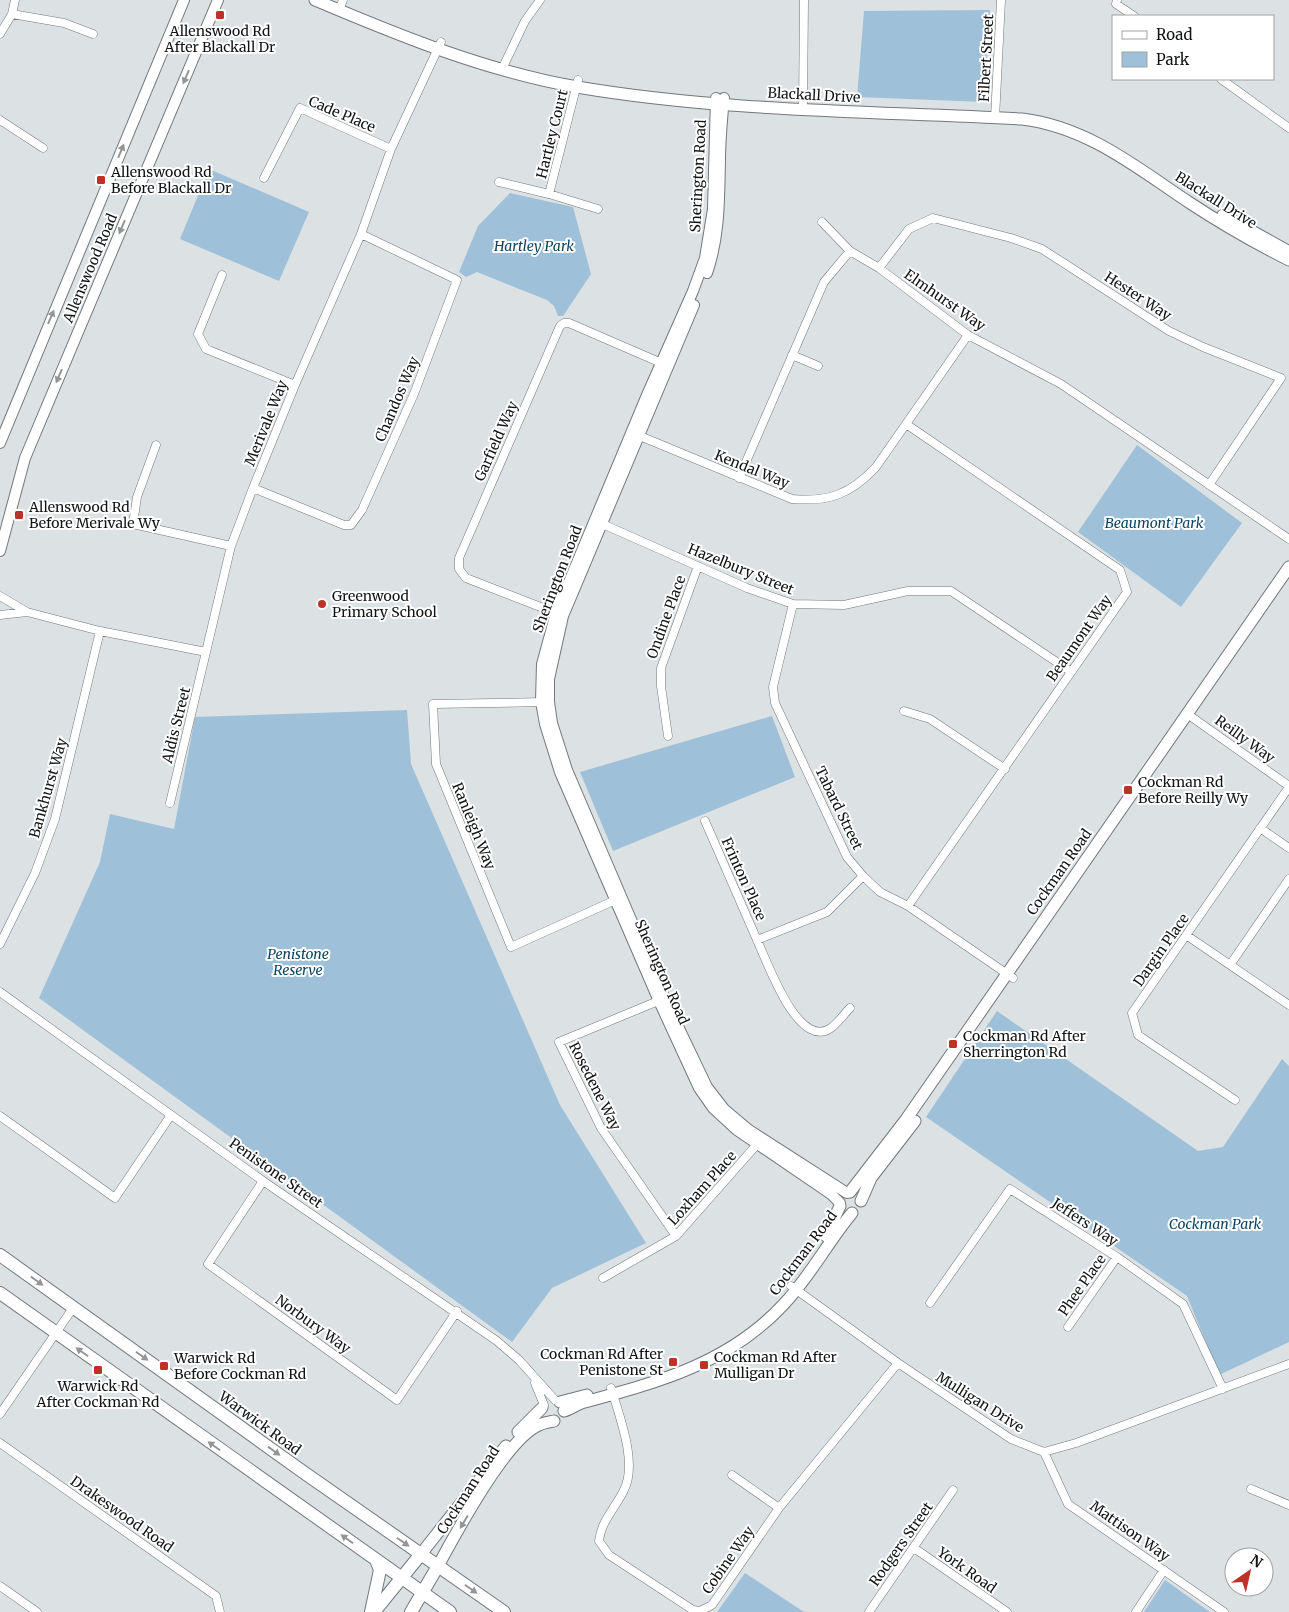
<svg xmlns="http://www.w3.org/2000/svg" width="1289" height="1612" viewBox="0 0 1289 1612" font-family="Merriweather,serif">
  <rect width="100%" height="100%" fill="#dce1e4"/>
  <path fill="#9ec1d9" d="M990 10 984 102 857 97 864 11Z
    M209 169 309 212 279 281 180 239Z
    M510 193 573 207 591 274 563 316H558L554 306 547 300 477 272 466 277 459 272 478 226Z
    M1137 445 1242 523 1181 607 1078 532Z
    M407 710 411 764 560 1105 646 1243 552 1288 512 1342 39 998 100 862 110 814 174 829 195 717Z
    M772 716 795 777 613 851 580 772Z
    M997 1011 1198 1151 1223 1147 1282 1059 1289 1066V1342L1219 1375 1187 1296 926 1117Z
    M745 1573 804 1612H717Z
    M1165 1580 1210 1612H1144Z"/>
  <g fill="none" stroke-linecap="round" stroke-linejoin="round">
    <defs>
      <path id="minor" d="M1117 0 1116 4 1134 16
        M339 10 343 0
        M12 14 64 23 93 34
        M0 34 12 14 15 0
        M502 69 525 21 540 0
        M1221 79 1289 128
        M803 110 804 0
        M995 118 1001 0
        M0 120 43 148
        M264 178 300 108 391 149
        M499 182 549 194 598 209
        M549 194 578 80
        M822 222 850 251
        M879 268 909 229 933 218 1011 238 1042 249 1169 331 1203 347 1281 378 1209 485
        M222 275 198 334 206 349 295 385
        M792 355 818 366
        M906 424 1120 570 1127 592 908 906
        M635 434 792 499C828 502 850 495 876 467L968 335
        M156 445 137 497 133 524 231 546
        M739 478 824 282 850 251 879 268 968 335 1061 384 1289 539
        M253 488 344 525H351L362 510 414 394 457 280 361 234
        M598 522 747 588 793 604 844 605 908 591H951L1070 671
        M0 596 27 612 100 631 206 652 231 546 253 488 295 385 361 234 391 149 441 42
        M793 604 773 687 775 703 847 857 863 876 880 892 908 906 1013 978
        M0 615 27 612
        M561 615 466 578 459 569V558L560 326 564 323H569L666 365
        M546 702 433 704 436 764 511 947 620 898
        M904 711 930 719 1005 769
        M1186 713 1289 786
        M668 736 661 686V668L698 566
        M170 803 206 652
        M705 821 757 940 827 912 863 876
        M1260 828 1289 848
        M1186 935 1289 1005
        M757 940C767 961 798 1051 831 1028 838 1023 844 1014 850 1008
        M0 944 35 873 55 819 100 631
        M1230 965 1289 879
        M0 992 263 1181 497 1341 519 1360 555 1400
        M663 999 559 1042 601 1128 676 1236
        M1235 1100 1138 1035 1132 1013 1289 787
        M0 1116 115 1198 171 1115
        M263 1181 208 1264 397 1400 457 1311
        M603 1278 676 1236 760 1141
        M791 1286 898 1363 1011 1439 1044 1452 1076 1443 1289 1364
        M930 1303 1010 1189 1117 1257 1183 1304 1223 1389
        M1068 1327 1117 1257
        M535 1383 544 1405
        M611 1388C619 1415 638 1463 624 1490 616 1507 601 1521 599 1541L609 1555 693 1610 700 1611 712 1605 779 1508 898 1363
        M0 1414 73 1308
        M0 1443 216 1596 220 1612
        M1044 1452 1068 1504 1224 1612
        M732 1475 779 1508
        M1251 1489 1289 1505
        M914 1548 1007 1612
        M0 1586 37 1612
        M869 1612 953 1490
        M1136 1612 1164 1570"/>
      <path id="tertiary" d="M716 98 713 209 705 258 693 291 647 395 556 613 542 664 541 702 545 724 560 772 659 1001 699 1088 713 1108 737 1130 831 1194 840 1203
        M707 273C720 235 719 199 720 160 720 139 722 119 724 98
        M694 305 563 616 549 679V702L552 723 567 770 665 999 707 1087 724 1109 749 1130 847 1193
        M0 443 184 0
        M0 551 25 458 218 0"/>
      <path id="secondary" d="M315 0C400 36 486 71 577 87 724 112 874 111 1022 119 1088 127 1137 168 1190 203 1222 224 1255 243 1289 260
        M1223 215 1286 250
        M850 1192 907 1118 1289 567
        M861 1201 871 1178 915 1121
        M826 1236 840 1206
        M560 1402 587 1395
        M564 1411C571 1409 577 1404 585 1402 659 1382 729 1363 783 1305 810 1277 827 1243 852 1213
        M518 1432 542 1408
        M421 1554 506 1446
        M438 1566C456 1533 506 1439 539 1425 543 1423 549 1422 554 1421"/>
      <path id="primary" d="M0 1255 306 1474 504 1612
        M0 1293 450 1612
        M371 1612 380 1570 376 1560
        M374 1612 421 1554
        M411 1612 438 1566"/>
    </defs>
    <use href="#minor" stroke="#73787b" stroke-width="9"/>
    <use href="#tertiary" stroke="#73787b" stroke-width="12"/>
    <use href="#secondary" stroke="#73787b" stroke-width="13"/>
    <use href="#primary" stroke="#73787b" stroke-width="14"/>
    <use href="#minor" stroke="#fff" stroke-width="8"/>
    <use href="#tertiary" stroke="#fff" stroke-width="10"/>
    <use href="#secondary" stroke="#fff" stroke-width="11"/>
    <use href="#primary" stroke="#fff" stroke-width="12"/>
  </g>
  <defs><path id="oneway-solid" d="M-6-.8H1V-3.2L6.5 0L1 3.2V.8H-6Z" transform="scale(1.25)"/></defs>
  <g fill="#949595">
    <use href="#oneway-solid" transform="translate(186 77) rotate(113)"/>
    <use href="#oneway-solid" transform="translate(121 151) rotate(-67)"/>
    <use href="#oneway-solid" transform="translate(122 227) rotate(113)"/>
    <use href="#oneway-solid" transform="translate(51 317) rotate(-67)"/>
    <use href="#oneway-solid" transform="translate(59 376) rotate(113)"/>
    <use href="#oneway-solid" transform="translate(37 1281) rotate(36)"/>
    <use href="#oneway-solid" transform="translate(82 1352) rotate(-145)"/>
    <use href="#oneway-solid" transform="translate(142 1356) rotate(35)"/>
    <use href="#oneway-solid" transform="translate(214 1446) rotate(-145)"/>
    <use href="#oneway-solid" transform="translate(274 1451) rotate(36)"/>
    <use href="#oneway-solid" transform="translate(464 1522) rotate(121)"/>
    <use href="#oneway-solid" transform="translate(347 1539) rotate(-145)"/>
    <use href="#oneway-solid" transform="translate(403 1542) rotate(35)"/>
    <use href="#oneway-solid" transform="translate(471 1589) rotate(35)"/>
  </g>
  <g fill="#be3126" stroke="#fff" stroke-width="2">
    <rect x="215" y="10" width="10" height="10" rx="2.5"/>
    <rect x="96" y="175" width="10" height="10" rx="2.5"/>
    <rect x="14" y="510" width="10" height="10" rx="2.5"/>
    <circle cx="322" cy="604" r="5"/>
    <rect x="1123" y="785" width="10" height="10" rx="2.5"/>
    <rect x="948" y="1039" width="10" height="10" rx="2.5"/>
    <rect x="668" y="1357" width="10" height="10" rx="2.5"/>
    <rect x="699" y="1360" width="10" height="10" rx="2.5"/>
    <rect x="159" y="1361" width="10" height="10" rx="2.5"/>
    <rect x="93" y="1365" width="10" height="10" rx="2.5"/>
  </g>
  <g text-anchor="middle" dominant-baseline="central" stroke-width="4" stroke-linejoin="round" paint-order="stroke">
    <g font-size="14" fill="#111314" stroke="#fff" text-anchor="start">
      <text x="220" y="31" text-anchor="middle">Allenswood Rd<tspan x="220" dy="16">After Blackall Dr</tspan></text>
      <text x="111" y="172">Allenswood Rd<tspan x="111" dy="16">Before Blackall Dr</tspan></text>
      <text x="29" y="507">Allenswood Rd<tspan x="29" dy="16">Before Merivale Wy</tspan></text>
      <text x="332" y="596">Greenwood<tspan x="332" dy="16">Primary School</tspan></text>
      <text x="1138" y="782">Cockman Rd<tspan x="1138" dy="16">Before Reilly Wy</tspan></text>
      <text x="963" y="1036">Cockman Rd After<tspan x="963" dy="16">Sherrington Rd</tspan></text>
      <text x="663" y="1354" text-anchor="end">Cockman Rd After<tspan x="663" dy="16">Penistone St</tspan></text>
      <text x="714" y="1357">Cockman Rd After<tspan x="714" dy="16">Mulligan Dr</tspan></text>
      <text x="174" y="1358">Warwick Rd<tspan x="174" dy="16">Before Cockman Rd</tspan></text>
      <text x="98" y="1386" text-anchor="middle">Warwick Rd<tspan x="98" dy="16">After Cockman Rd</tspan></text>
    </g>
    <g font-size="14" fill="#111314" stroke="#fff">
      <text transform="translate(986 58) rotate(-87)">Filbert Street</text>
      <text transform="translate(814 95) rotate(3)">Blackall Drive</text>
      <text transform="translate(342 114) rotate(23)">Cade Place</text>
      <text transform="translate(552 134) rotate(-76)">Hartley Court</text>
      <text transform="translate(698 176) rotate(-87)">Sherington Road</text>
      <text transform="translate(1216 200) rotate(32)">Blackall Drive</text>
      <text transform="translate(90 268) rotate(-67)">Allenswood Road</text>
      <text transform="translate(1138 296) rotate(33)">Hester Way</text>
      <text transform="translate(945 300) rotate(35)">Elmhurst Way</text>
      <text transform="translate(397 399) rotate(-67)">Chandos Way</text>
      <text transform="translate(266 423) rotate(-68)">Merivale Way</text>
      <text transform="translate(496 441) rotate(-66)">Garfield Way</text>
      <text transform="translate(752 469) rotate(22)">Kendal Way</text>
      <text transform="translate(741 569) rotate(22)">Hazelbury Street</text>
      <text transform="translate(557 579) rotate(-69)">Sherington Road</text>
      <text transform="translate(666 617) rotate(-70)">Ondine Place</text>
      <text transform="translate(1079 638) rotate(-55)">Beaumont Way</text>
      <text transform="translate(176 725) rotate(-76)">Aldis Street</text>
      <text transform="translate(1245 739) rotate(36)">Reilly Way</text>
      <text transform="translate(48 788) rotate(-74)">Bankhurst Way</text>
      <text transform="translate(839 808) rotate(64)">Tabard Street</text>
      <text transform="translate(474 826) rotate(68)">Ranleigh Way</text>
      <text transform="translate(1059 872) rotate(-55)">Cockman Road</text>
      <text transform="translate(744 879) rotate(66)">Frinton Place</text>
      <text transform="translate(1161 950) rotate(-55)">Dargin Place</text>
      <text transform="translate(662 972) rotate(66)">Sherington Road</text>
      <text transform="translate(595 1086) rotate(63)">Rosedene Way</text>
      <text transform="translate(276 1173) rotate(35)">Penistone Street</text>
      <text transform="translate(702 1188) rotate(-48)">Loxham Place</text>
      <text transform="translate(1085 1222) rotate(33)">Jeffers Way</text>
      <text transform="translate(803 1253) rotate(-53)">Cockman Road</text>
      <text transform="translate(1082 1285) rotate(-55)">Phee Place</text>
      <text transform="translate(313 1324) rotate(36)">Norbury Way</text>
      <text transform="translate(980 1402) rotate(32)">Mulligan Drive</text>
      <text transform="translate(260 1423) rotate(36)">Warwick Road</text>
      <text transform="translate(468 1490) rotate(-57)">Cockman Road</text>
      <text transform="translate(122 1514) rotate(35)">Drakeswood Road</text>
      <text transform="translate(1130 1531) rotate(35)">Mattison Way</text>
      <text transform="translate(901 1544) rotate(-55)">Rodgers Street</text>
      <text transform="translate(728 1560) rotate(-55)">Cobine Way</text>
      <text transform="translate(967 1570) rotate(35)">York Road</text>
    </g>
    <g font-size="14" font-style="italic" fill="#0c4361" stroke="#fff">
      <text x="534" y="246">Hartley Park</text>
      <text x="1154" y="523">Beaumont Park</text>
      <text x="298" y="954">Penistone<tspan x="298" dy="16">Reserve</tspan></text>
      <text x="1215" y="1224">Cockman Park</text>
    </g>
  </g>
  <rect x="1112" y="15" width="162" height="65" fill="#ffffff" stroke="#a0a1a1"/>
  <rect x="1122" y="31" width="25" height="8" fill="#ffffff" stroke="#a0a1a1"/>
  <text x="1156" y="40" font-size="15" fill="#111314">Road</text>
  <rect x="1122" y="52" width="25" height="15" fill="#9ec1d9" stroke="#a0a1a1"/>
  <text x="1156" y="65" font-size="15" fill="#111314">Park</text>
  <g transform="translate(1249 1572) rotate(34)"><circle r="24" fill="#ffffff" stroke="#a0a1a1"/>
  <path d="M0-4L9 19L0 12L-9 19Z" fill="#be3126"/>
  <text y="-8" font-size="14" font-weight="bold" text-anchor="middle" fill="#111314">N</text>
  </g>
</svg>
